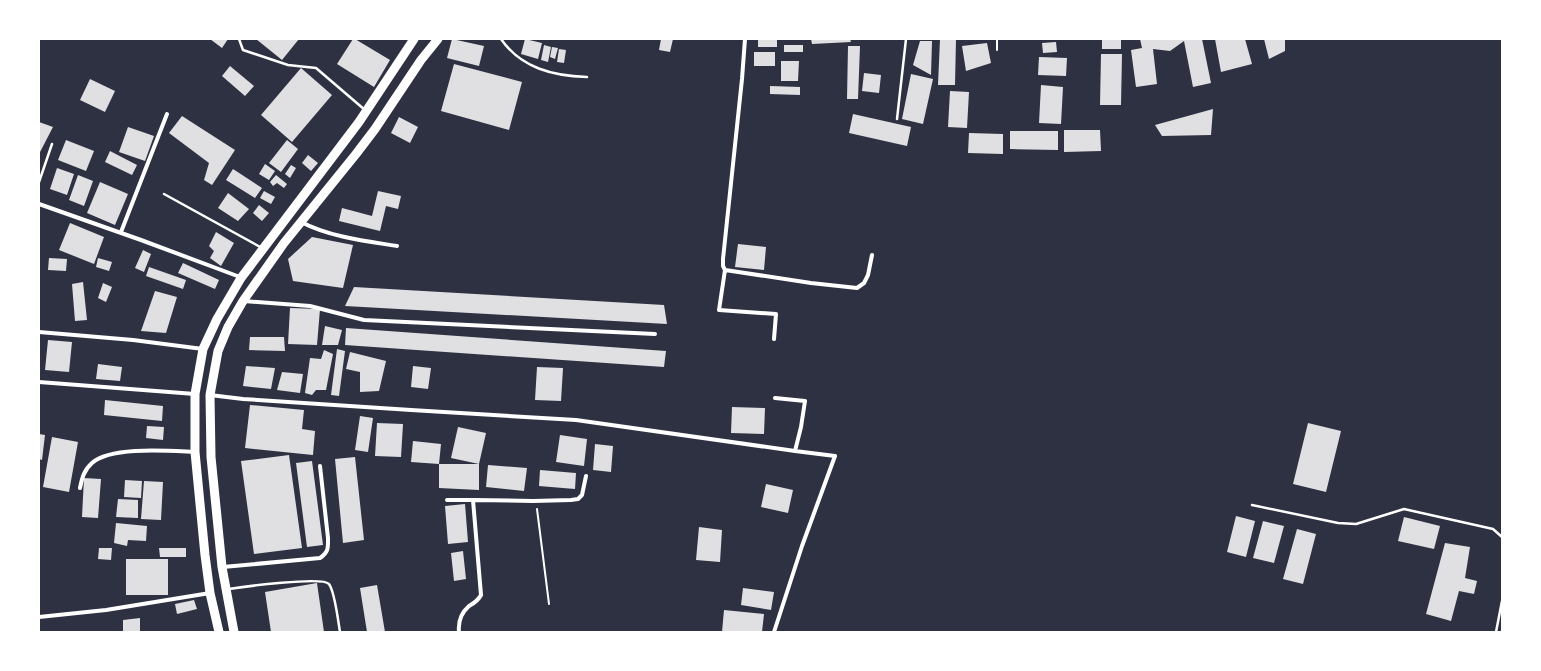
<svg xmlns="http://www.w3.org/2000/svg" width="1541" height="671" viewBox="0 0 1541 671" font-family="Roboto,sans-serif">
  <rect width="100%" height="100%" fill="#2d3142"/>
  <path fill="#e0e0e3" d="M210 39H228L222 48Z
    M256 39H299L282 60Z
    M353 39H355L390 60 374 87 337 64Z
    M452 39 484 46 479 66 447 58Z
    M525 39 542 43 538 59 521 54Z
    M661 39H673L670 52 659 50Z
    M758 39H777V47H758Z
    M811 39H850L851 42 812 44Z
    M940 39H956L955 85H938Z
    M1102 39H1121V49H1102Z
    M1140 39H1202L1211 83 1193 87 1184 41 1170 51 1153 49 1157 84 1136 87 1131 50 1142 48Z
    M1215 39H1245L1252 64 1221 72Z
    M1264 39H1285V51L1269 59Z
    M920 41H932L931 75 913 65Z
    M1056 42 1057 52 1043 53 1042 43Z
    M987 43 991 63 966 71 962 46Z
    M544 45 551 47 548 62 541 60Z
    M784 45H803V52H784Z
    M848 46H860L858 99H847Z
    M552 47 558 48 555 59 550 57Z
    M559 49 566 50 564 63 557 62Z
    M754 52H775V66H754Z
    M1101 54H1122L1121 105H1100Z
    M1039 57 1067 58 1066 76 1038 75Z
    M781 61H799L798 81H781Z
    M454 64 522 82 509 130 441 111Z
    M230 66 254 86 245 96 222 76Z
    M301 68 332 95 292 142 261 115Z
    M864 73 881 75 879 93 862 91Z
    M911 74 933 79 923 124 902 119Z
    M90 79 115 91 105 112 80 100Z
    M1041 85 1063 87 1061 124 1039 123Z
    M770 86 800 87V95L770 94Z
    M950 91 969 92 967 128 948 127Z
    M1213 109 1211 135 1162 136 1155 125Z
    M853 114 911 127 907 146 849 133Z
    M182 116 235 150 212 185 204 180 209 163 169 133Z
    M399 117 418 127 410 143 391 133Z
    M39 122 53 127 39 154Z
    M128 127 154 136 145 161 119 152Z
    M1064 130H1100L1101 151 1064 152Z
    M1010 131H1058V150L1010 149Z
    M969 133 1003 134V154L968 153Z
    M66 140 94 151 86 171 58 160Z
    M287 140 298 149 281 172 269 163Z
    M110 151 137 165 132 175 105 162Z
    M308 155 318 163 311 171 302 163Z
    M265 164 275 171 269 180 259 174Z
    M291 165 296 168 290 178 285 174Z
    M57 168 74 174 67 195 50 189Z
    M233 169 262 188 255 198 226 180Z
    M78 175 93 181 84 206 69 200Z
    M276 175 287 184 284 188 277 183 273 186 270 182Z
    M100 182 128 194 115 225 87 213Z
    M264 191 275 197 271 204 260 198Z
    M378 191 401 196 398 209 386 206 380 231 339 221 342 208 372 216Z
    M228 193 249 209 238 221 218 208Z
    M259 205 269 213 262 221 253 213Z
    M70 223 104 237 94 264 59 250Z
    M216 232 234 243 221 266 210 258 214 251 209 246Z
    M312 237 353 245 343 288 293 281 288 259Z
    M738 244 766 247 764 270 735 267Z
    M143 250 151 254 144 272 135 268Z
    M49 258 67 259 66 271 48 270Z
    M98 258 112 262 109 271 96 267Z
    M183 263 219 280 215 289 178 273Z
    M149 267 186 280 183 289 146 276Z
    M83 282 87 320 75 321 72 284Z
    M103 283 112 287 106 302 98 298Z
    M354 287 664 305 667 324 345 306Z
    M155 291 177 297 166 333 141 331Z
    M290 308 320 309 317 345 288 344Z
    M325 326 342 330 338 345H322Z
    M346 328 666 351 664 367 345 345Z
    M250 337H284L285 351 249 350Z
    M48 340 72 342 69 372 45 370Z
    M337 349 345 351 339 396 331 395Z
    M324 350 333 354 326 390H316L312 395 305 393 310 358 321 359Z
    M350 352 386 361 379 391 360 392V372L346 369Z
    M98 364 122 367 120 381 96 379Z
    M246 366 275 368 271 389 243 386Z
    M413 366 431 368 428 389 411 387Z
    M537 367 563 368 561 401 535 400Z
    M282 372 303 374 300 393 277 390Z
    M105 400 163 406 162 421 104 415Z
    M250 405 304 410 302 429 315 431 313 455 245 448Z
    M732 407 765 408 764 434 731 433Z
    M360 416 373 418 368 452 355 450Z
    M377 423 403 424 401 457 375 456Z
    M1308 423 1341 431 1326 492 1293 484Z
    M147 426 164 427 163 440 146 438Z
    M458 427 486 433 479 464V490L439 488V464H479L451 458Z
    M39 434 45 435 42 460 39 459Z
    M560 435 587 439 584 466 556 462Z
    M52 437 78 442 69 492 43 487Z
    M413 441 441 444 439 464 411 462Z
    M595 444 613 446 611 472 593 470Z
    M289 455 302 548 254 554 241 461Z
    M355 457 364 540 343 543 335 459Z
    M312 461 323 545 307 547 296 463Z
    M488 465 527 468 524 491 486 487Z
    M540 470 576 473 575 489 539 486Z
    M84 478 101 479 98 518 82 517Z
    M125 480 142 481 141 498 124 497Z
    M144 481 163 482 161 520 141 519Z
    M766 484 793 490 788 513 761 507Z
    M118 499 138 500V518L116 517Z
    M465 504 468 542 448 544 445 506Z
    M1236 516 1255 521 1246 557 1227 552Z
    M1404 517 1440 526 1434 549 1398 541Z
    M1263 521 1284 526 1274 563 1253 558Z
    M116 523 147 526 146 541 128 540 127 546 114 543Z
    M699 527 722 530 720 562 696 560Z
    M1297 529 1316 534 1303 584 1283 579Z
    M1445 543 1470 547 1465 578 1477 581 1474 594 1459 591 1451 621 1426 614Z
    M99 548H112L111 560 98 559Z
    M159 548H186V557H160Z
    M463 551 466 579 454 581 451 553Z
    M126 559H168V595H126Z
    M317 583 324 632H271L265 592Z
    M377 585 385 632H367L360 588Z
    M743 588 774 592 771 610 741 605Z
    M194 600 197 609 177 614 175 604Z
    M724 610 764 614 762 632H722Z
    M140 618V632H123V620Z"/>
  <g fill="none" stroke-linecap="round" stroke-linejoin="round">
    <path stroke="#fff" stroke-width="2" d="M997 39V50
      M537 509 549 604"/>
    <path stroke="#fff" stroke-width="2.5" d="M239 39 243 50 288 65 316 68 365 110
      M501 39C521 68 553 76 587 77
      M897 119 906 39
      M39 182 52 144
      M164 194 262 248
      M1252 505 1338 523 1356 524 1404 509 1493 529 1502 537
      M229 589C242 587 323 576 329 584 335 592 338 621 340 632
      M1496 632 1502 601"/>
    <path stroke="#fff" stroke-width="4" d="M745 39 742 79 723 259V266L725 270 719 310 776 314 774 339
      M39 204 141 240 240 277
      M301 222C330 237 365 241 397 246
      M121 232 167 114
      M725 270 811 283 857 288 864 283 868 275 872 255
      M244 301 310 306 364 320 655 334
      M39 332 133 340 203 349
      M39 382 195 394
      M210 395 243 399 411 410 576 420 795 451 801 427 805 401 775 398
      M80 488C82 478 84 470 92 463 111 446 170 451 195 452
      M447 500H473
      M223 567 320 558C329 552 328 547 328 538L320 466
      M39 617 106 610 210 593
      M459 632C458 622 461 613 469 606 474 603 478 601 481 595L473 500 533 501 571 500 578 499 582 495 586 476
      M774 632 802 546 835 456 795 451"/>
    <path stroke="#fff" stroke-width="9" d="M219 632 210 593 205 555 195 452V394L203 349 217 319 241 278 359 122 414 39
      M234 632 222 567 211 457 210 395 218 351 228 327 243 301 284 243 356 154 375 129 421 60 438 39"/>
  </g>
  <rect width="1541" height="671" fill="none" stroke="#ffffff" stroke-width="80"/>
</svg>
